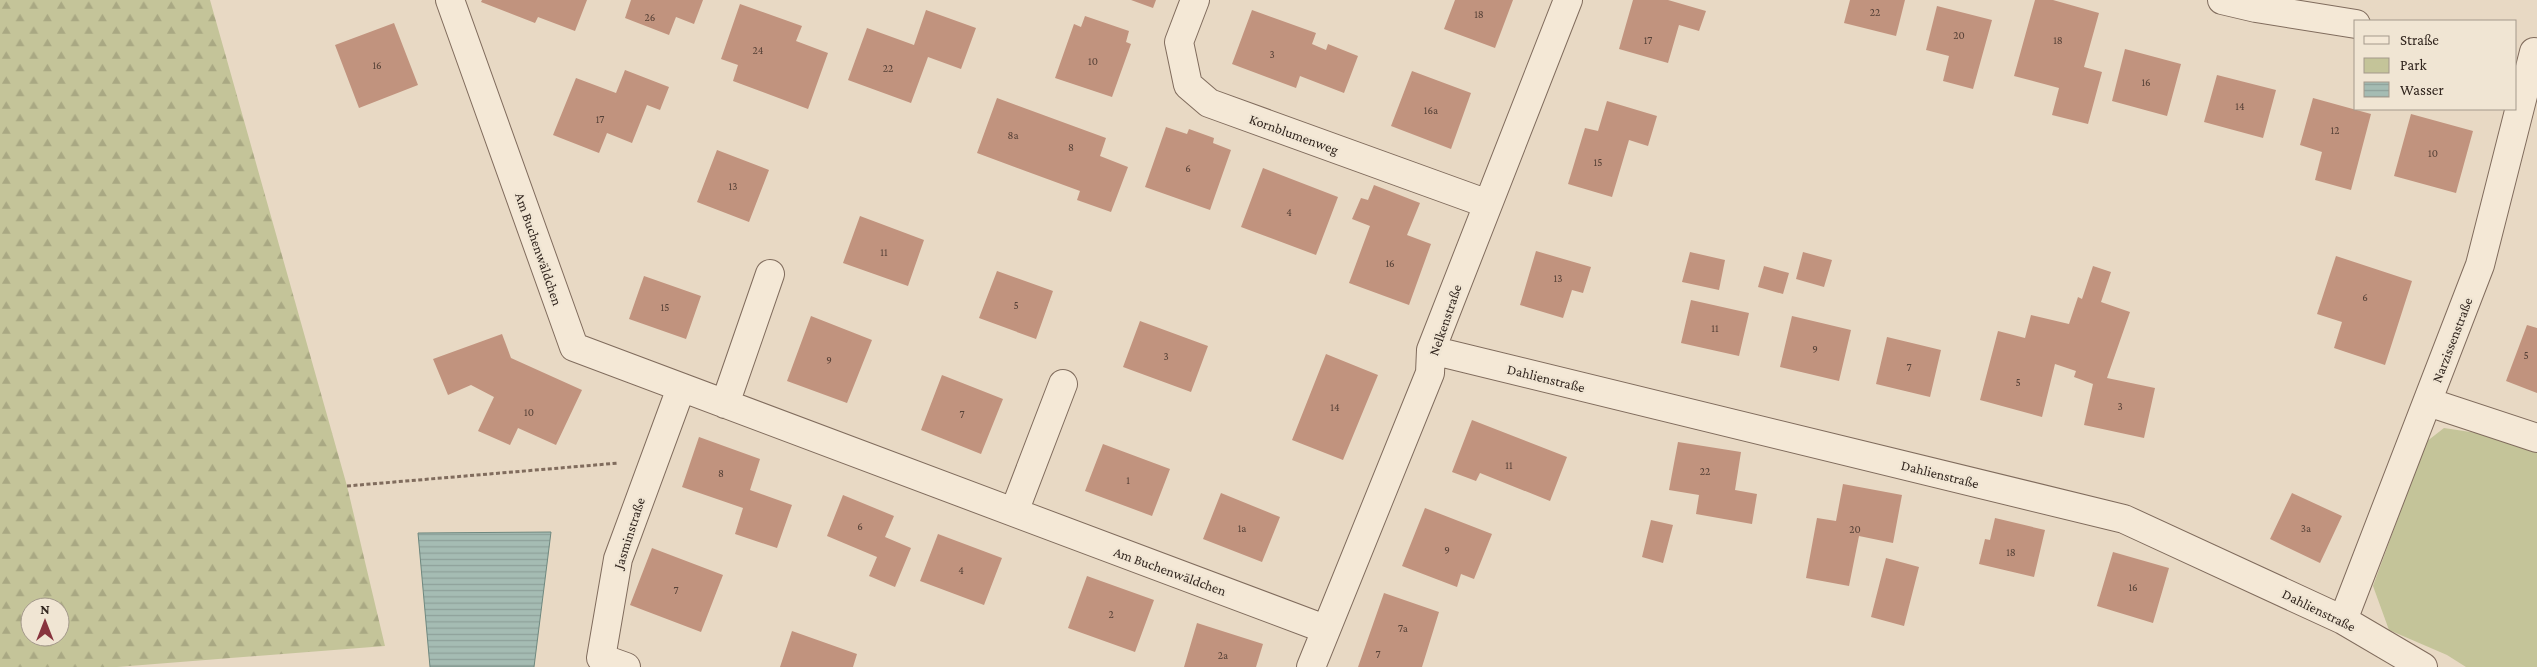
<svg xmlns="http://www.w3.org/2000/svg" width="2537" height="667" viewBox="0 0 2537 667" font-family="'Crimson Pro',serif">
  <defs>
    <pattern id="forest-firs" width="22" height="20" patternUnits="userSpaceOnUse" patternTransform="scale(1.25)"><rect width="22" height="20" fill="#c4c499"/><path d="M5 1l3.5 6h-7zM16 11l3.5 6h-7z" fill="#a9a883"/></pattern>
    <pattern id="water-rules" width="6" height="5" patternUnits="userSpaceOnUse" patternTransform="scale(1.25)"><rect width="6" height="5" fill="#a5bcb3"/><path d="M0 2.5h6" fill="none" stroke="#8ea19a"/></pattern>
  </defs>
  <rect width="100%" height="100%" fill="#e8d9c4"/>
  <path fill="#c4c499" d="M2444 428 2477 433 2537 452V667H2466L2447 655 2389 630 2373 586 2426 442Z"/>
  <path fill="url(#forest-firs)" fill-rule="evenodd" d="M0 0H210L347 486 385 646 117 667H0ZM30 607H60V637H30Z"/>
  <path fill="url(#water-rules)" stroke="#6e887f" d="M551 532 534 667H430L418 533Z"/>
  <path fill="#c1937e" d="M482 0H587L575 31 538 17 535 23 481 2Z
    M631 0H703L694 24 676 17 669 35 625 18Z
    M1131 0H1156L1153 8Z
    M1455 0H1513L1495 48 1444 29Z
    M1633 0H1668L1706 11 1699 31 1679 25 1668 63 1619 49Z
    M1850 0H1905L1896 36 1844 23Z
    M2035 0H2053L2099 13 2084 67 2102 72 2088 124 2052 115 2059 88 2014 76Z
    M740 4 802 26 796 41 828 53 808 109 733 81 738 65 721 59Z
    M1937 6 1992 20 1973 89 1943 81 1949 56 1926 50Z
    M926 10 976 28 961 69 928 57 911 103 848 80 867 28 914 45Z
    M1252 10 1316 33 1312 44 1326 50 1328 44 1358 56 1344 93 1300 76 1296 88 1232 64Z
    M1085 16 1129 31 1126 42 1131 44 1112 97 1055 78 1074 24 1081 27Z
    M394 23 418 85 359 108 335 45Z
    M2125 49 2181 64 2167 116 2112 101Z
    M625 70 669 87 660 110 647 105 632 143 607 133 599 153 553 135 576 78 616 93Z
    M1412 71 1471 93 1451 149 1391 126Z
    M2217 75 2276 90 2263 138 2204 122Z
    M997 98 1106 138 1100 156 1128 167 1111 212 1077 200 1080 191 977 153Z
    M2313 98 2371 114 2351 190 2315 180 2322 152 2300 145Z
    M1607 101 1657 116 1648 146 1629 140 1612 197 1568 184 1585 128 1598 131Z
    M2411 114 2473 131 2456 193 2394 176Z
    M1166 127 1187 134 1189 129 1214 138 1213 143 1231 150 1210 210 1145 187Z
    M717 150 769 170 749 222 697 202Z
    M1263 168 1338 197 1316 255 1241 227Z
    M1374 185 1420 203 1407 235 1431 244 1409 305 1349 283 1370 226 1352 219 1361 198 1368 200Z
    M860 216 924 240 908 286 843 263Z
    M1536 251 1591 267 1583 293 1572 290 1563 318 1520 305Z
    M1690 252 1725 260 1719 290 1682 282Z
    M1803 252 1832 260 1824 287 1796 279Z
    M2336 256 2412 281 2385 365 2334 348 2342 322 2317 314Z
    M1764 266 1789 273 1783 294 1758 287Z
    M2093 266 2111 272 2101 302 2130 312 2107 378 2155 388 2144 438 2084 425 2093 384 2074 377 2076 371 2055 364 2042 417 1980 400 1998 331 2025 338 2031 315 2069 324 2078 297 2082 299Z
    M997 271 1053 291 1036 339 979 318Z
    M644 276 701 296 686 339 629 319Z
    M1691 300 1749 313 1739 356 1681 343Z
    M811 316 872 340 847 403 787 381Z
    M1792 316 1851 330 1839 381 1780 367Z
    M1140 321 1208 346 1191 392 1123 367Z
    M2527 325 2537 328V393L2506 381Z
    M502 334 511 358 582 390 556 445 518 428 510 445 478 431 494 397 471 385 448 395 433 359Z
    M1887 337 1941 350 1930 397 1876 384Z
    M1326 354 1378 375 1343 460 1292 440Z
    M942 375 1003 399 981 454 921 430Z
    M1472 420 1567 457 1550 501 1480 473 1476 481 1452 472Z
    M699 437 760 459 750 490 792 505 777 548 735 534 743 508 682 487Z
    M1678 442 1741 452 1735 490 1757 494 1752 524 1696 514 1699 495 1669 490Z
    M1103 444 1170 469 1152 516 1085 491Z
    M1843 484 1902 495 1893 543 1859 536 1849 586 1806 578 1817 518 1836 521Z
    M1221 493 1280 517 1262 562 1203 539Z
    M2292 493 2342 516 2320 563 2270 539Z
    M843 495 894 516 885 537 911 548 895 587 869 576 877 557 827 536Z
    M1425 508 1492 534 1474 579 1461 574 1457 587 1402 566Z
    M1995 518 2045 530 2034 577 1979 564 1985 539 1990 540Z
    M1651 520 1673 525 1663 563 1642 557Z
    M938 534 1002 558 984 605 920 581Z
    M652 548 723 575 701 632 630 605Z
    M2113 552 2169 568 2153 623 2097 606Z
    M1886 558 1919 567 1904 626 1871 617Z
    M1087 576 1154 600 1135 652 1068 628Z
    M1384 593 1439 612 1422 667H1358Z
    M1197 623 1263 644 1256 667H1184Z
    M792 631 857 654 853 667H780Z"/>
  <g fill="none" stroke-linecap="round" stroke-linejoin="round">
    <defs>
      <path id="minor" d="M450 0 574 347 1325 629
        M1195 0 1179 42 1188 85 1209 103 1488 204
        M2222 0 2256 8 2356 24
        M1431 350 2124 519 2343 620 2423 667
        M2428 402 2537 438
        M725 404 770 274
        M1014 512 1063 384
        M2343 620 2480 265 2534 52
        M626 667 601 658 618 559 681 388
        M1311 667 1430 373 1431 350 1568 0"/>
    </defs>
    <use href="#minor" stroke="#806c5d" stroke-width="30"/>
    <path stroke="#806c5d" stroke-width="3" stroke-dasharray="4 2.5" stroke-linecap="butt" d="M347 486 619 463"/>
    <use href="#minor" stroke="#f4e8d6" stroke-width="28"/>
  </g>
  <g text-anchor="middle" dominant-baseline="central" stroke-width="4.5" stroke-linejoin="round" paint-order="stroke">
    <g font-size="11" fill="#564137">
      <text x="1875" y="12">22</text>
      <text x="1479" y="14">18</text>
      <text x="650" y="17">26</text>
      <text x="1959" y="35">20</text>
      <text x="1648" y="40">17</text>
      <text x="2058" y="40">18</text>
      <text x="758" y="50">24</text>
      <text x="1272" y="54">3</text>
      <text x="1093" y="61">10</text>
      <text x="377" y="65">16</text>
      <text x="888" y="68">22</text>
      <text x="2146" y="82">16</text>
      <text x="2240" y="106">14</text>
      <text x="1431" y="110">16a</text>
      <text x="600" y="119">17</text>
      <text x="2335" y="130">12</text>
      <text x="1013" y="135">8a</text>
      <text x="1071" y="147">8</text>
      <text x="2433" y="153">10</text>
      <text x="1598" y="162">15</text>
      <text x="1188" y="168">6</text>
      <text x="733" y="186">13</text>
      <text x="1289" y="212">4</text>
      <text x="884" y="252">11</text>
      <text x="1390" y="263">16</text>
      <text x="1558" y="278">13</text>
      <text x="2365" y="297">6</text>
      <text x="1016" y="305">5</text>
      <text x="665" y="307">15</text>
      <text x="1715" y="328">11</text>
      <text x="1815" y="349">9</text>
      <text x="2526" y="355">5</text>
      <text x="1166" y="356">3</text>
      <text x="829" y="360">9</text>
      <text x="1909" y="367">7</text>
      <text x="2018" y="382">5</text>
      <text x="2120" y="406">3</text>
      <text x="1335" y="407">14</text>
      <text x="529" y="412">10</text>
      <text x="962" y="414">7</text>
      <text x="1509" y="465">11</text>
      <text x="1705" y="471">22</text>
      <text x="721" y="473">8</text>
      <text x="1128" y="480">1</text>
      <text x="860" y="526">6</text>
      <text x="1242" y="528">1a</text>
      <text x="2306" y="528">3a</text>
      <text x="1855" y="529">20</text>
      <text x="1447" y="550">9</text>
      <text x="2011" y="552">18</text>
      <text x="961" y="570">4</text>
      <text x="2133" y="587">16</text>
      <text x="676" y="590">7</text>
      <text x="1111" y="614">2</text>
      <text x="1403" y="628">7a</text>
      <text x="1378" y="654">7</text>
      <text x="1223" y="655">2a</text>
    </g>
    <g font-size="14" fill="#32261f" stroke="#f0e5d3">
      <text transform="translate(1294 134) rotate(20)">Kornblumenweg</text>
      <text transform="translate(539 249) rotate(71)">Am Buchenwäldchen</text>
      <text transform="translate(1445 320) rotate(-71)">Nelkenstraße</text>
      <text transform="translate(2452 340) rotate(-69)">Narzissenstraße</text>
      <text transform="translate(1546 378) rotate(14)">Dahlienstraße</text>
      <text transform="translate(1940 474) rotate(14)">Dahlienstraße</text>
      <text transform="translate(629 533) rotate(-72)">Jasminstraße</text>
      <text transform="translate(1170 571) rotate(20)">Am Buchenwäldchen</text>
      <text transform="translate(2319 610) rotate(26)">Dahlienstraße</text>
    </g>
  </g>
  <rect x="2354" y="20" width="162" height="90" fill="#f0e5d3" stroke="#a4998b"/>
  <rect x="2364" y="36" width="25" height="8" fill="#f4e8d6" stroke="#a4998b"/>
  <text x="2400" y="45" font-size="15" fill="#32261f">Straße</text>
  <rect x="2364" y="58" width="25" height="15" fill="#c4c499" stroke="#a4998b"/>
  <text x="2400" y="70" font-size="15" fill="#32261f">Park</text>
  <rect x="2364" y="82" width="25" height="15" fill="url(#water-rules)" stroke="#a4998b"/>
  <text x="2400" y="95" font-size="15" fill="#32261f">Wasser</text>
  <g transform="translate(45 622)"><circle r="24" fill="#f0e5d3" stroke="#a4998b"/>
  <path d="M0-4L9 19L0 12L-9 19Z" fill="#88343e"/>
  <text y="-8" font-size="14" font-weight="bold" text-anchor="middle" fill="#32261f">N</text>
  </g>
</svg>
